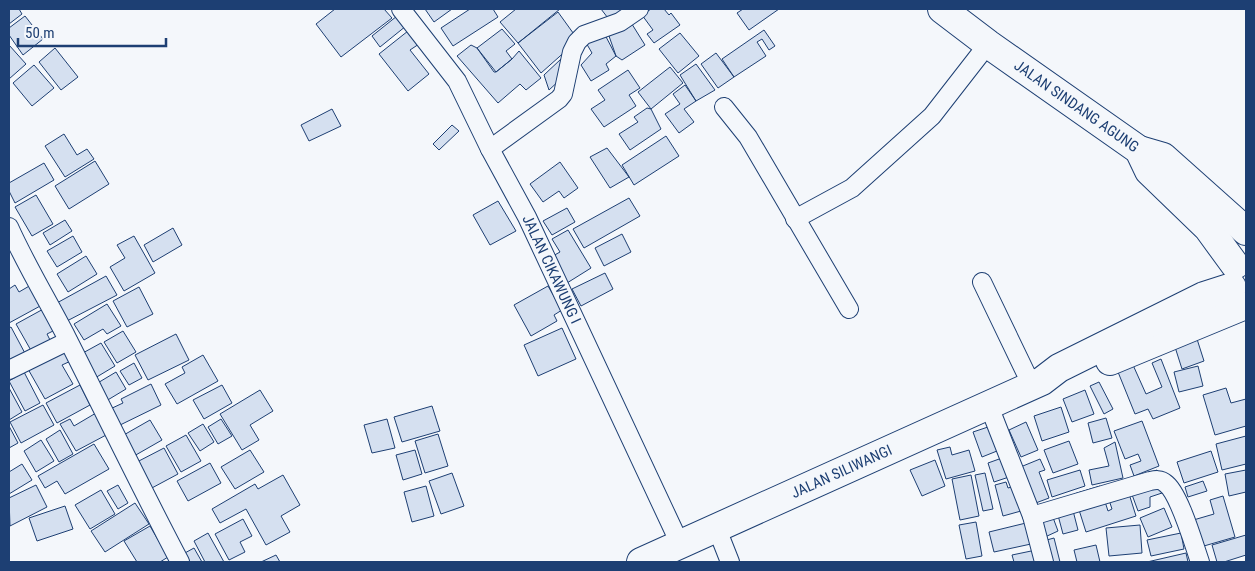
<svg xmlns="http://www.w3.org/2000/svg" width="1255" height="571" viewBox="0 0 1255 571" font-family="'Roboto Condensed',sans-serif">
  <rect width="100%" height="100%" fill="#f4f7fb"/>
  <path fill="#d5e0f0" stroke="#1d3f73" d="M9 9H19L22 14 9 24Z
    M335 9H384L392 18 341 57 316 24Z
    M425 9H452L434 22Z
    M470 9H493L498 17 453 46 441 28Z
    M516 9H560L518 43 500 22Z
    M601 9H628L611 22Z
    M651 9H664L669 15 671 13 680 25 654 43 647 34 653 30 642 15Z
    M743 9H779L749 30 737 13Z
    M558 12 576 37 568 49 541 73 518 43Z
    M25 16 43 39 23 55 9 35V28Z
    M397 16 406 26 380 47 372 36Z
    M630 21 645 45 622 60 616 56 609 36Z
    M502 29 515 44 506 51 512 59 496 72 477 48Z
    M764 30 775 46 769 50 762 39 757 42 766 56 734 77 722 59Z
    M408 31 419 44 410 50 429 74 408 91 379 54Z
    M603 31 616 56 606 64 609 70 591 81 581 65 592 53 585 41Z
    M680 33 699 56 678 73 659 49Z
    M9 45 26 64 9 79Z
    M471 45 477 48 494 72H496L512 59 519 51 541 78 526 90 520 84 498 103 457 56Z
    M55 48 78 77 61 90 39 62Z
    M716 53 734 77 718 88 701 64Z
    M561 59 564 62 562 78 549 90 544 75Z
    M696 64 715 90 696 101 680 75Z
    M34 65 54 88 32 106 13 83Z
    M670 67 683 83 651 109 638 92Z
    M628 70 640 88 629 95 636 106 604 127 591 109 605 100 598 90Z
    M685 85 696 101 684 109 694 122 679 133 665 114 680 104 673 94Z
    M647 108 651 109 661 129 630 150 619 134 638 122 634 117Z
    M332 109 341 126 309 141 301 125Z
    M452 125 459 131 439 150 433 144Z
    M64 134 77 155 87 149 94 159 65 177 45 146Z
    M666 136 679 156 634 185 622 165Z
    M607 148 629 177 610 188 590 157Z
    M95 161 109 184 69 209 55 186Z
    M560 162 578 188 564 198 559 191 543 202 530 184Z
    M44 163 54 180 15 203 9 191V183Z
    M36 195 53 224 32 236 15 207Z
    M629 198 640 216 584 248 573 229Z
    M498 201 516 231 490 245 473 215Z
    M567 208 575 222 552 235 543 221Z
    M65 220 72 231 50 245 43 233Z
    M173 228 182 245 153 262 144 245Z
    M568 230 591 268 567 283 551 257 560 252 552 239Z
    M622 234 631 252 604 266 595 248Z
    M73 236 82 252 57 267 47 251Z
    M134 236 155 273 124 291 110 267 125 258 117 245Z
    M86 256 97 274 68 292 57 274Z
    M605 273 613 289 581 306 572 289Z
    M106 276 117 295 65 322 55 304Z
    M15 285 19 292 31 285 42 305 9 323V289Z
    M548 286 562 310 554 315 557 321 531 336 514 305Z
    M139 287 153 314 127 327 113 301Z
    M107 304 121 326 107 334 103 329 84 340 74 324Z
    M47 307 59 328 47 334 52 344 33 354 16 324Z
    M11 327 27 357 9 362V328Z
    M562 328 576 359 538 376 524 345Z
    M123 331 136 352 117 363 104 342Z
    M176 334 189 360 148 380 135 355Z
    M1197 339 1204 361 1182 369 1175 347Z
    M101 343 115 366 95 378 81 354Z
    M67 348 73 360 62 365 73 384 45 399 28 369Z
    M203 355 218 381 177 404 165 384 185 373 182 367Z
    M1161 359 1180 408 1153 419 1148 409 1135 414 1118 372 1133 365 1146 394 1162 387 1152 363Z
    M134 363 142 378 129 385 120 371Z
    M1198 366 1203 386 1179 392 1174 372Z
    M24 372 40 403 25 411 9 381Z
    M116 372 126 389 106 401 96 384Z
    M1099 382 1113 409 1104 414 1090 386Z
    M151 384 161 405 116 427 108 410 123 403 121 399Z
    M80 385 90 405 57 423 46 403Z
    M222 385 232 403 204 419 193 400Z
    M9 388 22 412 9 420Z
    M1226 388 1231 403 1246 399V426L1215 435 1203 395Z
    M260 390 273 411 250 425 259 440 242 450 220 414Z
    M1085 390 1094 414 1072 422 1063 399Z
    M43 405 54 425 21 443 10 422Z
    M432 406 440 431 402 442 394 417Z
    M1061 407 1069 432 1042 441 1034 416Z
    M96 413 108 434 76 451 60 424 70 419 74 426Z
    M1106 418 1112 438 1093 443 1088 423Z
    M221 419 232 436 218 444 208 427Z
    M387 419 395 448 372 453 364 425Z
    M150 420 162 440 134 456 122 436Z
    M1142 421 1159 466 1134 476 1130 465 1141 461 1138 454 1125 459 1114 431Z
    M1026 422 1038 450 1021 457 1009 430Z
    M203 424 214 442 200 451 188 433Z
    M9 426 18 443 9 448Z
    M988 427 997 451 982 457 973 432Z
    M60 430 73 454 59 462 46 439Z
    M438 434 448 466 425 473 415 441Z
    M186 435 201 461 181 472 166 446Z
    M1246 436V464L1222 470 1216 444Z
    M41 440 54 461 36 472 24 451Z
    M1069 441 1078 464 1053 473 1044 450Z
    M1115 442 1123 478 1092 485 1089 470 1109 466 1104 448Z
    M94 444 109 469 65 494 57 481 45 488 38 476Z
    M950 447 952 455 969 450 975 471 946 479 937 450Z
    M164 448 178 474 150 489 135 463Z
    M250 450 264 472 235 489 221 467Z
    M415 450 422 474 403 480 396 455Z
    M1211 451 1218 472 1184 483 1177 462Z
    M1002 458 1009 477 994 482 988 463Z
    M1040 459 1045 470 1039 472 1049 498 1033 504 1018 468Z
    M935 460 945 486 922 496 910 470Z
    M210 463 221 483 188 501 177 481Z
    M22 464 32 480 9 494V472Z
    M1080 470 1085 486 1052 497 1047 480Z
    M1157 470 1165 492 1150 497V507L1138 511 1127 481Z
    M1246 470V492L1229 496 1225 474Z
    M452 473 464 506 441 514 429 481Z
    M985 473 993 509 983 511 975 475Z
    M283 475 300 505 281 516 290 532 266 545 246 509 220 523 212 509 255 484 258 489Z
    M971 475 979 516 960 520 952 479Z
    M1125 481 1136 516 1086 532 1074 494 1100 486 1108 511 1112 509 1105 488Z
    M1203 481 1207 491 1188 497 1185 487Z
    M1006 482 1008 488 1015 486 1021 511 1003 516 995 485Z
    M36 485 47 507 10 526 9 498Z
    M118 485 128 503 118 509 107 491Z
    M426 486 434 516 412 522 404 492Z
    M101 490 115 514 90 529 75 505Z
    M1223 496 1235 537 1197 548 1190 521 1214 514 1210 500Z
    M1070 499 1078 530 1063 534 1055 504Z
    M135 503 149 524 105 552 91 531Z
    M1048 504 1058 531 1045 537 1034 508Z
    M65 506 73 529 37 541 29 518Z
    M1164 508 1172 527 1148 537 1140 518Z
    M243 519 252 536 240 542 245 552 229 560 215 534Z
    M976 522 982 556 966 559 959 525Z
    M1026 523 1031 544 994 552 989 532Z
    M1140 525 1142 553 1109 556 1106 528Z
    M150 526 168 557 160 562H137L124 541Z
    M208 533 224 562H205L194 541Z
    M1181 533 1184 549 1151 556 1147 540Z
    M1246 535V555L1224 562H1217L1212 545Z
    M1054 538 1060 562H1048L1043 541Z
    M1096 545 1100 562H1077L1074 550Z
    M194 548 202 562H188L183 554Z
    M1036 550 1039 562H1014L1012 555Z
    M1186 553 1188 562H1147Z
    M276 555 280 562H261Z"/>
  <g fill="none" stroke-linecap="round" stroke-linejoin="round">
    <defs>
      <g id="minor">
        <path id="s1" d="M401 9 457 81 490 149 527 217 680 544"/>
        <path d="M724 107 748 137 849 309"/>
        <path d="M490 149 559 99 563 94 572 52 577 42 584 35 620 22 639 9"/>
        <path d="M795 219 852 188 932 116 988 44"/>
        <path d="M9 227C26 265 48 301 67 338 105 413 141 488 180 562"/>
        <path d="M982 282 1032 386"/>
        <path d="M9 370 68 341"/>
        <path d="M989 406 1032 516 1044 562"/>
        <path d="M1032 516 1150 481C1155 480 1161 479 1165 483 1179 492 1194 545 1200 562"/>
        <path d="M717 529 730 562"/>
      </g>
      <g id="primary">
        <path id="s2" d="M942 9 988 44 1139 150 1149 171 1208 228 1235 265"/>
        <path d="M1139 150 1163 157 1246 231"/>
        <path d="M1110 361 1243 306"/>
        <path id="s3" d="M641 562 1042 381 1059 368 1204 296 1232 287"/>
      </g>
    </defs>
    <use href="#minor" stroke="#1d3f73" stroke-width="20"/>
    <use href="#primary" stroke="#1d3f73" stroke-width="30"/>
    <use href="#minor" stroke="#f4f7fb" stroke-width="18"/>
    <use href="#primary" stroke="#f4f7fb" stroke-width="28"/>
  </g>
  <g text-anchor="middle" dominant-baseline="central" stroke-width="4" stroke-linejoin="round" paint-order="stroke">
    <g font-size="15" fill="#1d3f73" stroke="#f4f7fb">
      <text stroke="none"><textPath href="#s2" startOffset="166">JALAN SINDANG AGUNG</textPath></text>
      <text stroke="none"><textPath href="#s1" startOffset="302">JALAN CIKAWUNG I</textPath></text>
      <text stroke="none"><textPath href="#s3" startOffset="220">JALAN SILIWANGI</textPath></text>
    </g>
  </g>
  <rect width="1255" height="571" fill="none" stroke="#1d3f73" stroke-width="20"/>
  <path d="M18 38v8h148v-8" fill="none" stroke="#1d3f73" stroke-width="2.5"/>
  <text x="25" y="38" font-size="15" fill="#1d3f73" stroke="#f4f7fb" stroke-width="4" paint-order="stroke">50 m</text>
</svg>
